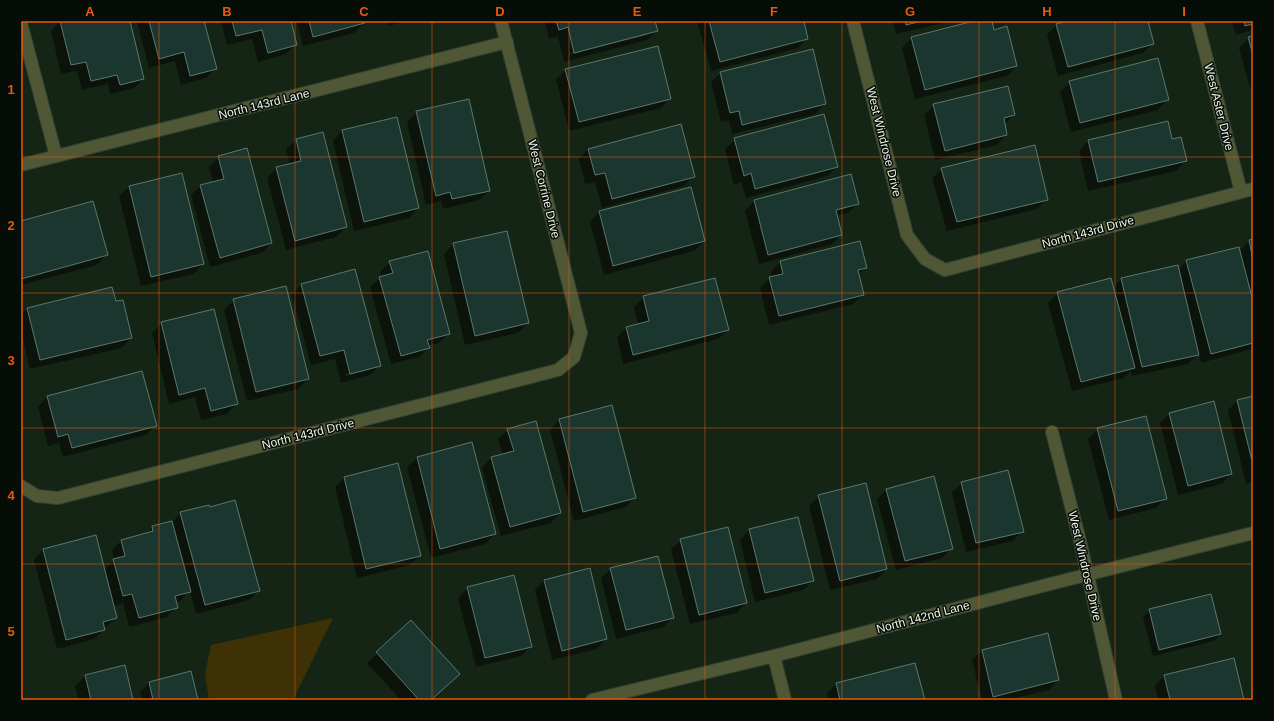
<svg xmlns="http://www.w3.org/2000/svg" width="1274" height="721" viewBox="0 0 1274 721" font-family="Arial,sans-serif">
  <rect width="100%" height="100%" fill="#152515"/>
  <path fill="#3e3106" d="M333 618 293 700H209L205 674 211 645Z"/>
  <path fill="#0007" fill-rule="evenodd" d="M60 21H129L143 79 134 88 110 94 108 84 82 90 77 71 61 74 51 31Z
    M137 21H203L216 68 206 78 181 85 175 61 149 68Z
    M221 21H290L296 44 286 54 258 62 252 39 227 45Z
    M297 21H364V23L354 33 303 46Z
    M387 21H408L388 26Z
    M545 21H654L657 31 647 40 564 62 558 36 549 39ZM647 33V35L569 55V53Z
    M697 21H803L807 38 798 48 711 71Z
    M893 21H952L896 34Z
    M978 21H991L993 31 1016 66 1007 76 915 99 902 48 911 38Z
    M1071 21H1147L1153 43 1143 53 1058 76 1047 35 1056 25Z
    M1232 21H1253V30L1236 35Z
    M1253 37V87L1250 88 1239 48 1249 38Z
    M566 70 670 98 661 108 569 131 556 79Z
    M721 73 825 104 815 114 732 134 729 120 721 122 711 82Z
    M1070 82 1167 100 1158 110 1071 132 1060 92Z
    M934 105 1014 115 1004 125 1006 135 997 145 935 160 924 115Z
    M417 112 489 191 479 200 443 209 441 201 426 205 407 122Z
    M396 118 418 208 409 218 354 231 333 141 342 131Z
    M322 133 346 227 336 237 286 250 267 178 277 168 290 165 286 149 296 140Z
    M735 139 837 167 827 176 746 198 741 182 734 185 725 149Z
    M1172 140 1186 161 1176 171 1088 191 1079 151 1088 141Z
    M588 149 693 176 684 186 602 208 595 182 585 184 579 159Z
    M219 157 271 243 262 253 210 267 191 195 201 186 213 183 209 167ZM219 162H221L226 183 225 184Z
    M942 169 1047 199 1037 209 947 231 932 178Z
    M182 174 203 264 194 274 141 286 119 196 129 187Z
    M850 175 858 203 848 213 836 216 841 234 832 244 759 264 745 211 754 201Z
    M599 212 704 241 694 251 604 275 590 222Z
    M21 222 106 255 97 265 21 285Z
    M1253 240 1252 349 1201 363 1199 353 1188 364 1132 376 1131 371 1124 378 1072 391 1048 303 1058 293 1112 288 1122 279 1178 270 1187 261 1239 251 1249 241Z
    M453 244 528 323 518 333 465 345 444 254Z
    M390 262 449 333 439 343 428 346 429 347 419 357 391 364 370 287 382 277 380 272Z
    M780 262 866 268 858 275 863 295 853 304 769 325 760 288 770 278H772L771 271Z
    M301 285 380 366 370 375 341 383 335 359 311 365 292 294ZM370 368V370L346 376 345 374Z
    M644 297 727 330 718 339 623 364 617 337 626 328 638 325 634 307Z
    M234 300 308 379 298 389 247 401 224 310Z
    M115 302 131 338 122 348 30 369 21 331V315L28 309Z
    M162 323 236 404 227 414 201 420 195 397 169 404 152 333Z
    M47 397 156 425 146 435 63 457 59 443 48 446 38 407Z
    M1253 397V482L1246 484 1228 410 1237 401Z
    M1170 413 1231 474 1222 484 1178 495 1160 423Z
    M559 420 635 497 626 507 574 521 550 430Z
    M1098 429 1165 498 1156 508 1109 520 1088 439Z
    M508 430 560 513 551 523 501 536 482 468 491 458 503 455 498 439Z
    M471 443 495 534 485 544 431 558 407 467 417 458Z
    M1008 472 1022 531 1013 541 966 552 952 493 961 483Z
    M933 477 952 548 942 558 896 570 877 499 886 490Z
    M344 478 420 556 410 565 357 578 335 487Z
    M819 496 886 569 877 579 830 590 809 506Z
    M181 513 259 590 249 600 196 614 190 591 180 601 175 602 176 607 167 617 129 627 123 603 113 606 116 618 106 627 103 628 104 630 94 639 57 649 34 560 43 550 104 570 114 560 112 550 121 541 146 534 153 527 172 522Z
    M749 530 813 581 803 590 755 602 740 540Z
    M681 540 746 603 737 613 690 624 671 549Z
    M611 569 673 618 663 627 616 639 601 578Z
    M544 580 606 639 597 649 552 660 535 590Z
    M468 588 531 646 521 656 476 667 458 598Z
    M1150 610 1220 634 1214 641 1153 656 1143 617Z
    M411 622 431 700H401L367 663Z
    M1047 635 1058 680 1049 690 1007 700H982L972 660 982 651Z
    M1233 659 1243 700H1158L1155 686 1164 676Z
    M124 666 132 700H79L75 686 85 676Z
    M149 683 197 700H142L140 692Z
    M836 684 924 700H828L827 693Z"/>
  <path fill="#1b362e" stroke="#5b786e" d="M60 21H130L144 79 120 85 117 75 91 81 86 62 71 65Z
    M149 21H204L217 69 190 76 184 52 159 59Z
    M232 21H291L297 45 268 53 262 30 236 36Z
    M309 21H365V23L313 37Z
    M556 21H655L658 31 574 53 568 27 559 30Z
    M709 21H804L808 39 720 62Z
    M905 21H922L906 25Z
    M974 21H992L994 30 1007 26 1017 66 925 90 911 37Z
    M1067 21H1148L1154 44 1068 67 1056 24Z
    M1244 21H1253V24L1245 26Z
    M1253 36V55L1248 37Z
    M658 46 671 99 579 122 565 69Z
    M813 49 826 104 742 125 739 111 730 113 720 72Z
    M1158 58 1169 100 1080 123 1069 81Z
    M1008 86 1015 115 1004 118 1007 135 945 151 933 104Z
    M469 99 490 191 452 199 450 192 436 196 416 111Z
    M824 114 838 167 755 189 751 173 744 176 734 138Z
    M397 117 419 208 364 222 342 130Z
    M1168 121 1172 139 1181 137 1187 161 1098 182 1088 140Z
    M681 124 695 177 612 199 605 173 595 175 588 149Z
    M323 132 347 227 295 241 276 167 301 161 296 139Z
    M1035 145 1048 200 957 222 941 168Z
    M247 148 272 243 220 258 200 185 224 179 218 156Z
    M182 173 204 264 151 277 129 186Z
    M851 174 859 204 836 210 842 235 768 255 754 200Z
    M691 187 705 241 613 266 599 211Z
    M93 201 108 255 21 279V221Z
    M507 231 529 323 475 336 453 243Z
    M1253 239V260L1249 240Z
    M860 241 867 268 858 270 864 295 779 316 769 277 783 274 780 261Z
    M1239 247 1253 301V343L1211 354 1186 260Z
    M428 251 450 334 427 340 430 348 401 356 379 277 393 273 389 261Z
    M1178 265 1199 355 1142 367 1121 278Z
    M355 269 381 366 350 374 344 350 320 356 301 284Z
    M715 278 729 330 633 355 626 327 649 321 643 296Z
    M1111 278 1135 368 1081 382 1057 292Z
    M286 286 309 379 256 392 233 299Z
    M112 287 116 301 123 300 132 338 40 360 27 308Z
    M214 309 238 404 211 411 205 388 179 395 161 322Z
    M142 371 157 426 72 448 68 434 58 437 47 396Z
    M1253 396V465L1237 400Z
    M1214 401 1232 474 1188 486 1169 413Z
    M612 405 636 498 583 512 559 419Z
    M1146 416 1167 499 1118 511 1097 428Z
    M536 421 561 513 510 527 491 457 514 451 507 429Z
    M472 442 496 534 440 549 417 457Z
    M398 463 421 556 366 569 344 477Z
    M1008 470 1024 532 976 543 961 482Z
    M934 476 953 549 905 561 886 489Z
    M866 483 887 569 840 581 818 495Z
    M235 500 260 591 205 605 180 512 209 505 210 507Z
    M798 517 814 581 765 593 749 529Z
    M172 521 191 592 175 596 178 608 139 618 132 594 123 596 113 559 125 556 121 540 153 531 152 526Z
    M728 527 747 603 699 615 680 539Z
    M96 535 117 618 103 622 105 630 66 640 43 549Z
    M658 556 674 618 626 630 610 568Z
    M590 568 607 639 562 651 544 580Z
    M514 575 532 647 485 658 467 587Z
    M1211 594 1221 634 1159 650 1149 609Z
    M411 620 460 674 431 700H419L376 652Z
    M1048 633 1059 680 993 697 982 650Z
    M1234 658 1244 700H1170L1164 675Z
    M915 663 925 700H840L836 683Z
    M125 665 133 700H91L85 675Z
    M191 671 198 700H153L149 682Z"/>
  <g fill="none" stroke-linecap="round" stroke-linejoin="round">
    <defs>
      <path id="minor" d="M853 21 907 235 925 259 945 270 1253 189
        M1197 21 1241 192
        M21 23 56 156
        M21 165 507 42
        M1052 432 1080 541 1116 700
        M21 486 37 496 58 498 558 370 574 357 581 333 501 21
        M774 656 785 700
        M592 700 774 656 1050 584 1253 533"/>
    </defs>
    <use href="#minor" stroke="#334233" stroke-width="14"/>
    <use href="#minor" stroke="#505735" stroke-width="12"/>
  </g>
  <path fill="none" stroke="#e8590c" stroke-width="1" stroke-opacity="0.55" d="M159 21V700M295 21V700M432 21V700M569 21V700M705 21V700M842 21V700M979 21V700M1115 21V700M21 157H1253M21 293H1253M21 428H1253M21 564H1253"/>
  <g text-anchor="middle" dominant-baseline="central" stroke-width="3" stroke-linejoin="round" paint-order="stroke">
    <g font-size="12" fill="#ebf6eb" stroke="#060c06">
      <text transform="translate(264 104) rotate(-14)">North 143rd Lane</text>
      <text transform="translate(1219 107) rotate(76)">West Aster Drive</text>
      <text transform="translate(884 142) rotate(76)">West Windrose Drive</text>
      <text transform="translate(544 189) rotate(76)">West Corrine Drive</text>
      <text transform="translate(1088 232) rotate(-15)">North 143rd Drive</text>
      <text transform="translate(308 434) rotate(-14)">North 143rd Drive</text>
      <text transform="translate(1085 566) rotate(77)">West Windrose Drive</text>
      <text transform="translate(923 617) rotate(-15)">North 142nd Lane</text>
    </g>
  </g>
  <rect width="1274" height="721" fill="none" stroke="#060c06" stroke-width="44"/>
  <rect x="22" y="22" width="1230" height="677" fill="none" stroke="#e8590c" stroke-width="1.5"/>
  <g font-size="13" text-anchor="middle" font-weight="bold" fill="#e8590c">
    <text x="90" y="16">A</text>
    <text x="227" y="16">B</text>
    <text x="364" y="16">C</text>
    <text x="500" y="16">D</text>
    <text x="637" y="16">E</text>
    <text x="774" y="16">F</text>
    <text x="910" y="16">G</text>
    <text x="1047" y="16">H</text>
    <text x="1184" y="16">I</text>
    <text x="11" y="94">1</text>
    <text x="11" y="230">2</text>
    <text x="11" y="365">3</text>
    <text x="11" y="500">4</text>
    <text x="11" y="636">5</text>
  </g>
</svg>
